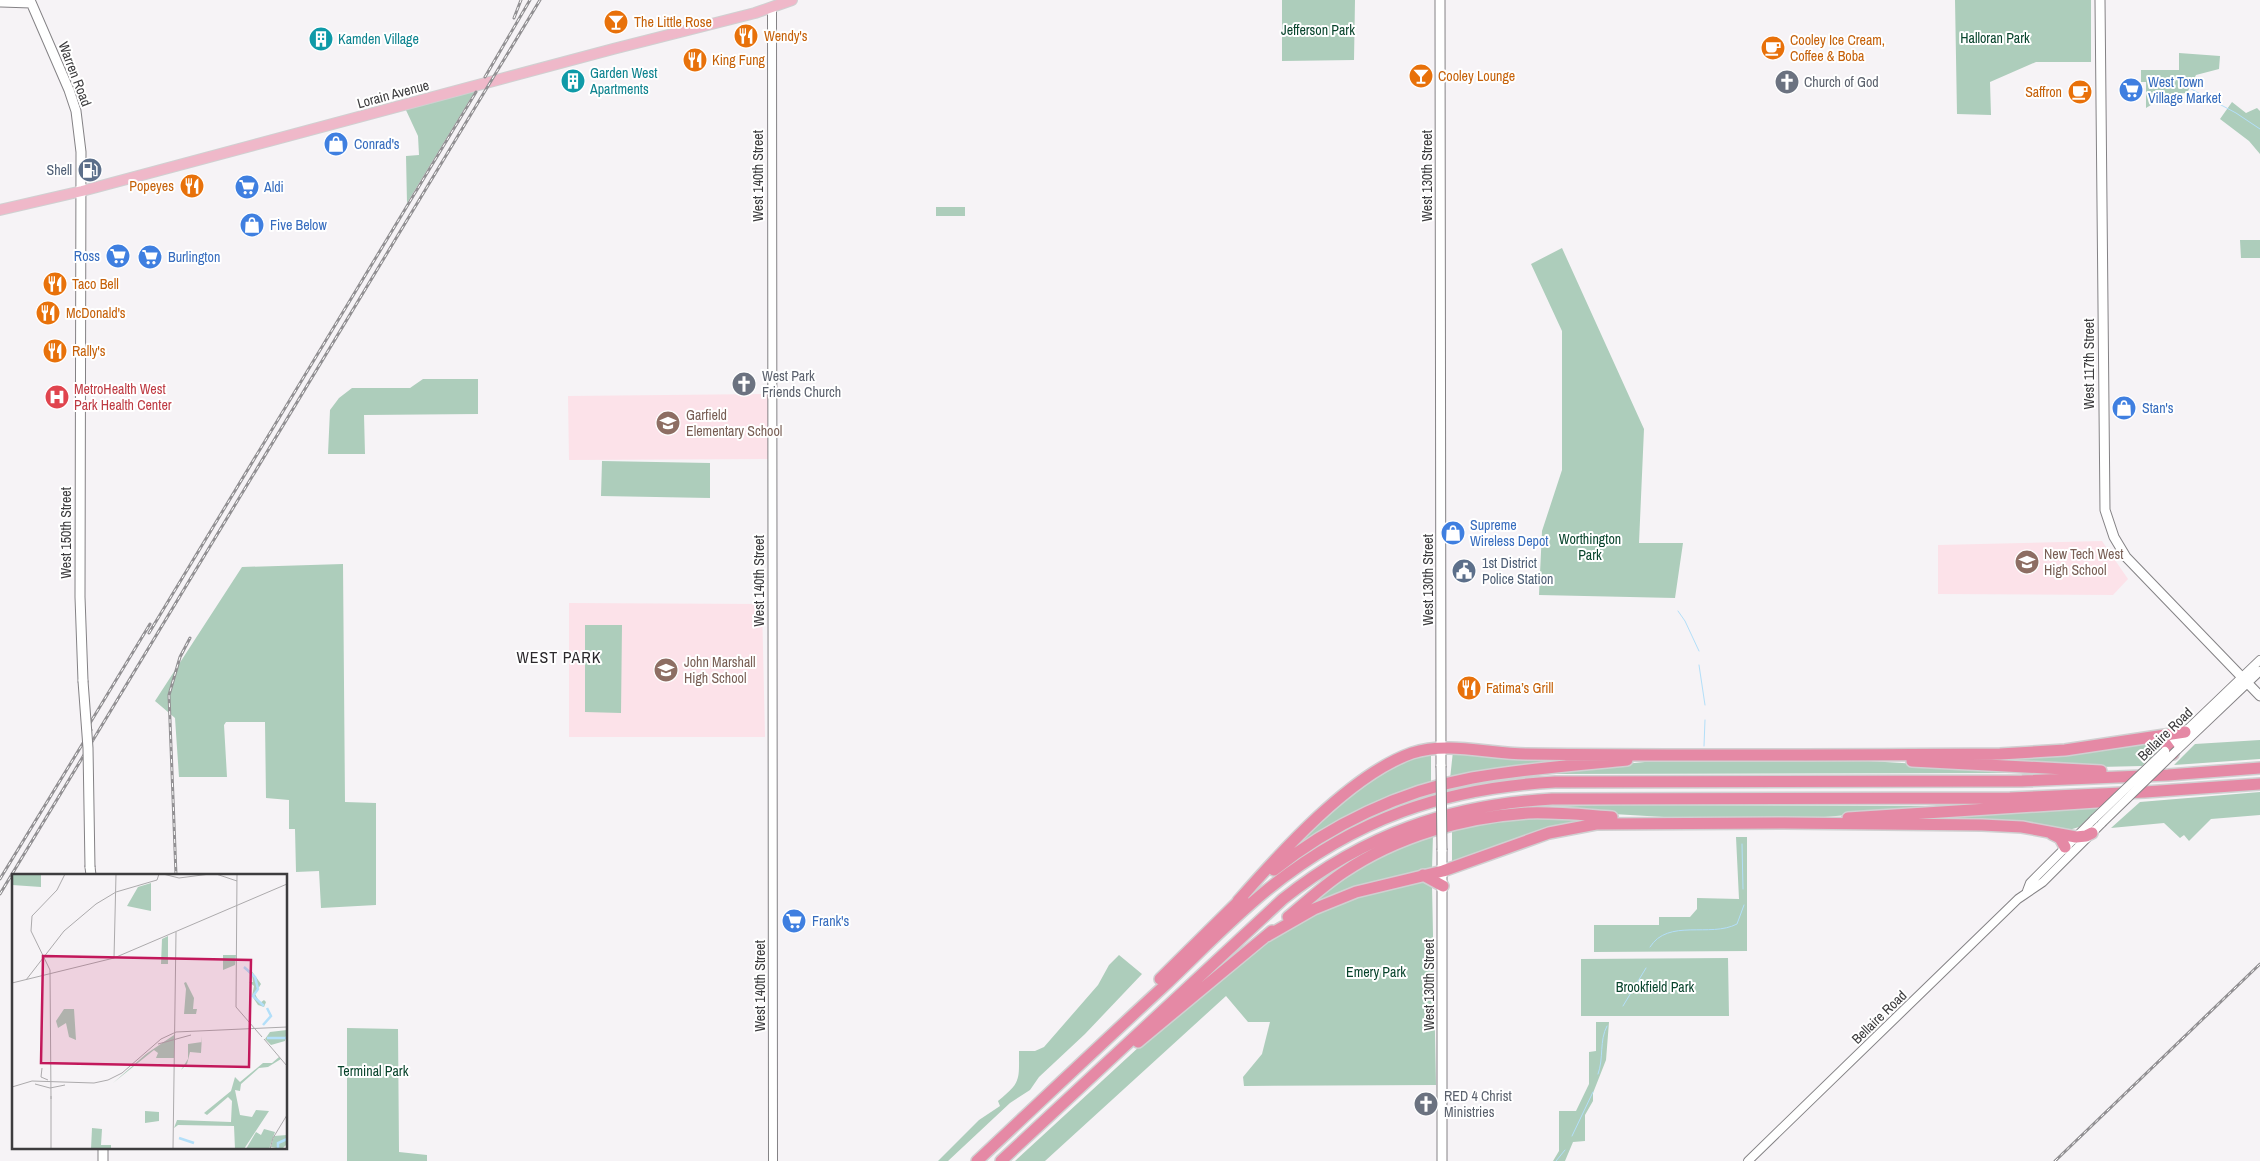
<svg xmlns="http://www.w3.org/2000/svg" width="2260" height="1161" viewBox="0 0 2260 1161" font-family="'Archivo Narrow',sans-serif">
  <rect width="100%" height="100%" fill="#f6f3f6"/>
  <path fill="#fce2e9" d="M768 394V459L569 460 568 396Z
    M2102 541 2128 579 2113 595 1938 594V545Z
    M569 603 762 604 765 737H569Z"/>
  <path fill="#adcdbb" d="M1282 0H1355L1354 60 1282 61Z
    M1955 0H2091V62H2036L1990 82 1991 115 1957 114Z
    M2179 53 2220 56 2219 69 2196 75 2187 93 2169 94 2146 108V82H2141V70H2179Z
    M475 91 407 203 406 156 419 155 418 136 405 108Z
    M2232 102 2246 113 2257 108 2260 111V154L2249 141 2220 119Z
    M936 207H965V216H936Z
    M2240 240H2260V258H2241Z
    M1562 248 1644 429 1639 543H1683L1675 598 1539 595 1542 531 1562 470V331L1531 264Z
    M423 379H478V414L364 415 365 454H328L330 410 339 398 352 388H410Z
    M602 461 710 463V498L601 496Z
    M343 564 345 802 376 803V905L321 908 319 871 296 872 295 829H289V800L266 798 265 722H226L224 725 227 777H179L175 718 155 701 242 567Z
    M585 625H622L621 713 585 712Z
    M2153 740 2162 745 2161 748 2142 766 2099 767 1926 757Z
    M2260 740V759L2174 765 2195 744Z
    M1431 751V784L1281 859C1327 813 1367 771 1431 751Z
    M1453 751 1607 756 1450 779Z
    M1686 758 1834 759 2021 770 2022 773 1552 774V771Z
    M2260 792V815L2211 819 2189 841 2184 835 2180 838 2164 823 2111 828 2140 802Z
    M1615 805 1951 806 1813 818 1698 819 1545 810V807Z
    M2102 805 2079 827 2069 830 1883 822Z
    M1521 817 1626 820 1585 822 1452 863V829Z
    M1433 834 1432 869 1307 909 1334 882 1372 859Z
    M1736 837H1747V951L1594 952V925H1659V917H1690L1697 909V898L1739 899Z
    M1420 880 1432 885 1436 1085 1244 1086 1243 1077 1262 1054 1270 1022H1248L1226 996 1045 1161H1015L1140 1046 1253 952 1281 932 1340 902Z
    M1119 955 1142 974 1085 1034 1039 1077 1030 1090 1010 1103 948 1161H938L979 1120 1000 1106 998 1101C1021 1082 1019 1081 1019 1051H1035L1044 1047 1098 985 1109 965Z
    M1728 958 1729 1016H1581V959Z
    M1596 1022H1609L1606 1060 1593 1093V1101L1585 1115V1141L1573 1142 1565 1161H1553L1559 1151V1111H1576L1589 1084V1052L1596 1051Z
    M347 1028 398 1029 399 1152 427 1155V1161H347Z"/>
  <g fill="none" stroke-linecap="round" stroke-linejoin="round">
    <path stroke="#b3dff9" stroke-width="1" d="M2180 83 2236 113 2260 129
      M1678 611 1685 621 1699 651
      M1699 665 1705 705
      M1704 746 1705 720
      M1742 844 1743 889
      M1650 947C1668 918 1710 938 1737 924L1744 905
      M1623 1006 1646 968
      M1598 1074C1604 1058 1599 1041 1607 1026
      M1572 1136 1593 1092
      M1556 1161 1565 1150"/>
    <defs>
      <path id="tertiary" d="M772 8 773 1161
        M2166 750 2260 660
        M2177 750 2260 671
        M2027 891 2030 883 2094 819
        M1748 1161 2018 899 2043 882 2102 823"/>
      <path id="secondary" d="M30 0 69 90 76 111 81 152 80 597 83 681
        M1440 0 1441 766
        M2100 0 2105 510 2114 537 2126 557 2260 696
        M1 2 31 3
        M90 867 91 875
        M103 1147V1161
        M1442 1161V850"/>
      <path id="primary" d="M0 210 82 191 613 49 755 13 792 0"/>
      <path id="motorway" d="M2155 737 2162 739 2173 754
        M1912 761 2101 771
        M1848 818 2112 801
        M2052 834 2060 838 2065 847
        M1274 870C1330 825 1401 791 1472 778 1523 769 1575 765 1627 760
        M1423 875 1443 886
        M1238 901C1281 852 1350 775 1412 753 1448 741 1489 754 1526 754 1684 756 1842 755 2000 754L2065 750 2185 732
        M1288 917C1306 902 1324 885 1344 872 1397 836 1465 817 1528 813 1556 812 1584 815 1612 817
        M1267 936 1314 909 1356 892 1443 871 1549 833 1596 824 1784 823 1982 825 2022 827 2076 837 2086 836 2092 833
        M1160 979 1243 897
        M1138 1042 1272 931
        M977 1161C1039 1103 1100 1045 1162 988 1197 955 1230 920 1267 890 1355 819 1443 788 1555 782L2022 781 2168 775 2260 768
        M1001 1161 1283 899C1365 834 1449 805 1552 799L2010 798 2145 792 2260 784"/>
    </defs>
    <use href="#tertiary" stroke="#848285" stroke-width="10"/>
    <use href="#secondary" stroke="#848285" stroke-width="11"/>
    <use href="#primary" stroke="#d0d0d1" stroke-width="12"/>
    <use href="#motorway" stroke="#d0d0d1" stroke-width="14"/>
    <use href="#tertiary" stroke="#fff" stroke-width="8"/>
    <use href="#secondary" stroke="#fff" stroke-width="9"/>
    <use href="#primary" stroke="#efb8c9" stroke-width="10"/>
    <use href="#motorway" stroke="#e589a5" stroke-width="11"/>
    <defs>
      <path id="rail" d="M514 18 521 0
        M485 77 530 0
        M149 633 476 92
        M84 733 150 624
        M176 875 169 695 180 657 190 638
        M0 879 91 730
        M0 894 540 0
        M2055 1161 2260 964"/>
    </defs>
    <use href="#rail" stroke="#929093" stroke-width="3"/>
    <use href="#rail" stroke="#fff" stroke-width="1" stroke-dasharray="4" stroke-linecap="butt"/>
    <defs>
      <path id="tertiary-bridge" d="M2094 819 2165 751
        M2102 823 2177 750"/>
      <path id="secondary-bridge" d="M83 681 88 748 90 867
        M1441 766 1442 850"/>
    </defs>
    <use href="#tertiary-bridge" stroke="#848285" stroke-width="10" stroke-linecap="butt"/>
    <use href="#secondary-bridge" stroke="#848285" stroke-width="11" stroke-linecap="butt"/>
    <use href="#tertiary-bridge" stroke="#fff" stroke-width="8"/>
    <use href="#secondary-bridge" stroke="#fff" stroke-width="9"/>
  </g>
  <defs>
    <symbol id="bar-disc" viewBox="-11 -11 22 22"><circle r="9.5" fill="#e8710a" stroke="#fff"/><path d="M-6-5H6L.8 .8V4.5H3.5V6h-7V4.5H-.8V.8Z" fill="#fff"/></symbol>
    <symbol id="restaurant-disc" viewBox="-11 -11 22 22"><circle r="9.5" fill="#e8710a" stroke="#fff"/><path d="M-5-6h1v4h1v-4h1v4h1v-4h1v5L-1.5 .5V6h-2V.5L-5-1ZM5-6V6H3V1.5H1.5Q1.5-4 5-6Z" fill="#fff"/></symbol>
    <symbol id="building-disc" viewBox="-11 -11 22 22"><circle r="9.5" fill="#0f9aa8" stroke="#fff"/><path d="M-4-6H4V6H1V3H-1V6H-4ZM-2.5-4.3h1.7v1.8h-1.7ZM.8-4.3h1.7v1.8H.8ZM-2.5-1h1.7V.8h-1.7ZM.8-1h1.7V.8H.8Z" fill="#fff"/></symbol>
    <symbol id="cafe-disc" viewBox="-11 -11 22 22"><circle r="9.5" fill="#e8710a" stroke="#fff"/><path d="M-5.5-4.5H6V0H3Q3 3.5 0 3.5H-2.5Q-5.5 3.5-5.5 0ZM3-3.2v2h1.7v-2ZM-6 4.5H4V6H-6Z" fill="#fff"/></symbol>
    <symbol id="church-disc" viewBox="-11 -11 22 22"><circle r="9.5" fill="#6b7280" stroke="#fff"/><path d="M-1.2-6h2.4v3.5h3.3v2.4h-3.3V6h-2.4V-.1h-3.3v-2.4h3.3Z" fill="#fff"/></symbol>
    <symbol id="supermarket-disc" viewBox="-11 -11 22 22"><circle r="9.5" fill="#3f7fe0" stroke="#fff"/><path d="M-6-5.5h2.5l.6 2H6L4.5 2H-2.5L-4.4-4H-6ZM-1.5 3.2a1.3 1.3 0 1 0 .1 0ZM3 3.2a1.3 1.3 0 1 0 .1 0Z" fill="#fff"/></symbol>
    <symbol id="shop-disc" viewBox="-11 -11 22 22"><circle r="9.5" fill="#3f7fe0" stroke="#fff"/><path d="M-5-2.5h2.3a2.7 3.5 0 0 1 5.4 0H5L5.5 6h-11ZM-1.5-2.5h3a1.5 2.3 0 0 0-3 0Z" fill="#fff"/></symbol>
    <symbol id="fuel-disc" viewBox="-11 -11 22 22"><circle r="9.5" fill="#5c6f8a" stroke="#fff"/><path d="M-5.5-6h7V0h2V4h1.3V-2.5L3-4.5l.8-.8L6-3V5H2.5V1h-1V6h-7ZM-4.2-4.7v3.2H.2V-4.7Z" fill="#fff"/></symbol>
    <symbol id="hospital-disc" viewBox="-11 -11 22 22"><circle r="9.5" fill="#e0444e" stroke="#fff"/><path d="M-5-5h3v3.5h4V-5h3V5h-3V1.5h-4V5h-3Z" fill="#fff"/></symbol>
    <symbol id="school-disc" viewBox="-11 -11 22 22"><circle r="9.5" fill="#8d6e63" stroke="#fff"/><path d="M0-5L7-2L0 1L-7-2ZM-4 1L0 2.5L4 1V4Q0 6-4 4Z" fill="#fff"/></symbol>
    <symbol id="civic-disc" viewBox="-11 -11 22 22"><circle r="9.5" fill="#5c6f8a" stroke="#fff"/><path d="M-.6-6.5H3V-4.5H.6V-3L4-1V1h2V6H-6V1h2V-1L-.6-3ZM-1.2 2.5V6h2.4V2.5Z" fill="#fff"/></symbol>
  </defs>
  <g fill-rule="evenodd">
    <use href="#bar-disc" x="602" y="8" width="28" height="28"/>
    <use href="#restaurant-disc" x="732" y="22" width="28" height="28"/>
    <use href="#building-disc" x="307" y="25" width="28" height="28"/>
    <use href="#cafe-disc" x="1759" y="34" width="28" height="28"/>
    <use href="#restaurant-disc" x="681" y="46" width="28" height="28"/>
    <use href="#bar-disc" x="1407" y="62" width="28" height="28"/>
    <use href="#building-disc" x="559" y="67" width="28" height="28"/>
    <use href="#church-disc" x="1773" y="68" width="28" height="28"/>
    <use href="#supermarket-disc" x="2117" y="76" width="28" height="28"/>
    <use href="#cafe-disc" x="2066" y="78" width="28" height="28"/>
    <use href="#shop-disc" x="322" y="130" width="28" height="28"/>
    <use href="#fuel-disc" x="76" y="156" width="28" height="28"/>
    <use href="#restaurant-disc" x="178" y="172" width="28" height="28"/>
    <use href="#supermarket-disc" x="233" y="173" width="28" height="28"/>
    <use href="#shop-disc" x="238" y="211" width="28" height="28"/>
    <use href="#supermarket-disc" x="104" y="242" width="28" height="28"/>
    <use href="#supermarket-disc" x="136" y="243" width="28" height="28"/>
    <use href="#restaurant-disc" x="41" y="270" width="28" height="28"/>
    <use href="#restaurant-disc" x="34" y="299" width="28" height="28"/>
    <use href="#restaurant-disc" x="41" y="337" width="28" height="28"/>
    <use href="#church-disc" x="730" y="370" width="28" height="28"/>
    <use href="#hospital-disc" x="43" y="383" width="28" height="28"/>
    <use href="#shop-disc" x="2110" y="394" width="28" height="28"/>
    <use href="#school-disc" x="654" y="409" width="28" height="28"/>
    <use href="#shop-disc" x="1439" y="519" width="28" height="28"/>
    <use href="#school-disc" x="2013" y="548" width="28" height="28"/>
    <use href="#civic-disc" x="1450" y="557" width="28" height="28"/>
    <use href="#school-disc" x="652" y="656" width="28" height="28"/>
    <use href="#restaurant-disc" x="1455" y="674" width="28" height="28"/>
    <use href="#supermarket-disc" x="780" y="907" width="28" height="28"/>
    <use href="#church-disc" x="1412" y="1090" width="28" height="28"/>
  </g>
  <g text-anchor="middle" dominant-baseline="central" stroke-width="4" stroke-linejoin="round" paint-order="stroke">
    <g font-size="14" fill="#c56008" stroke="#fff" text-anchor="start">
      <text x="634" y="22">The Little Rose</text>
      <text x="764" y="36">Wendy's</text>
      <text x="1790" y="40">Cooley Ice Cream,<tspan x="1790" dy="16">Coffee &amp; Boba</tspan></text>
      <text x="712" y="60">King Fung</text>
      <text x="1438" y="76">Cooley Lounge</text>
      <text x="2062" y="92" text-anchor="end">Saffron</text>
      <text x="174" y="186" text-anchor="end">Popeyes</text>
      <text x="72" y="284">Taco Bell</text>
      <text x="66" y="313">McDonald's</text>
      <text x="72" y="351">Rally's</text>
      <text x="1486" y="688">Fatima’s Grill</text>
    </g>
    <g font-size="14" fill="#08442c" stroke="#fff">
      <text x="1318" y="30">Jefferson Park</text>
      <text x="1995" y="38">Halloran Park</text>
      <text x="1590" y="539">Worthington<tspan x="1590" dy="16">Park</tspan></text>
      <text x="1376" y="972">Emery Park</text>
      <text x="1655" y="987">Brookfield Park</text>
      <text x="373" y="1071">Terminal Park</text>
    </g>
    <g font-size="14" fill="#0d838f" stroke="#fff" text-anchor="start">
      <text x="338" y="39">Kamden Village</text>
      <text x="590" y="73">Garden West<tspan x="590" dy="16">Apartments</tspan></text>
    </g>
    <g font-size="14" fill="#3d3c3e" stroke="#fff">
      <text transform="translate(75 74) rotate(69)">Warren Road</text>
      <text transform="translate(393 94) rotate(-15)">Lorain Avenue</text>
      <text transform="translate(758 176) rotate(-90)">West 140th Street</text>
      <text transform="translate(1427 176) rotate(-90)">West 130th Street</text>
      <text transform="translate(2089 364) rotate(-90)">West 117th Street</text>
      <text transform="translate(66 533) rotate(-90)">West 150th Street</text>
      <text transform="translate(1428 580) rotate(-90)">West 130th Street</text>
      <text transform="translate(759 581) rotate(-90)">West 140th Street</text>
      <text transform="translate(2165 734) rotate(-44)">Bellaire Road</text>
      <text transform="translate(1429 985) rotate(-90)">West 130th Street</text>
      <text transform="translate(760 986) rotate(-90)">West 140th Street</text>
      <text transform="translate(1879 1017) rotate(-44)">Bellaire Road</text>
    </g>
    <g font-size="14" fill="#5b616d" stroke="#fff" text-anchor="start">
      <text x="1804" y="82">Church of God</text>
      <text x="762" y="376">West Park<tspan x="762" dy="16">Friends Church</tspan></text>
      <text x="1444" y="1096">RED 4 Christ<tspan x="1444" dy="16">Ministries</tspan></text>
    </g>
    <g font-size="14" fill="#366cbe" stroke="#fff" text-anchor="start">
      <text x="2148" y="82">West Town<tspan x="2148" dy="16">Village Market</tspan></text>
      <text x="354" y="144">Conrad's</text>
      <text x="264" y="187">Aldi</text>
      <text x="270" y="225">Five Below</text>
      <text x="100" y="256" text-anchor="end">Ross</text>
      <text x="168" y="257">Burlington</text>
      <text x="2142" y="408">Stan's</text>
      <text x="1470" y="525">Supreme<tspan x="1470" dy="16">Wireless Depot</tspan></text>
      <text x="812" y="921">Frank's</text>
    </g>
    <g font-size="14" fill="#4e5e75" stroke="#fff" text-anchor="end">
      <text x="72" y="170">Shell</text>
      <text x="1482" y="563" text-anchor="start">1st District<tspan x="1482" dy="16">Police Station</tspan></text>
    </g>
    <g font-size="14" fill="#be3a42" stroke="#fff" text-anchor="start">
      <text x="74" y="389">MetroHealth West<tspan x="74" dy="16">Park Health Center</tspan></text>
    </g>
    <g font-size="14" fill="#785e54" stroke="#fff" text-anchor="start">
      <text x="686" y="415">Garfield<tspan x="686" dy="16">Elementary School</tspan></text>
      <text x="2044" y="554">New Tech West<tspan x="2044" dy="16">High School</tspan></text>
      <text x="684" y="662">John Marshall<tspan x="684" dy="16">High School</tspan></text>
    </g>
    <g font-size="16" letter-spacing="1" fill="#2c292c" stroke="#fff">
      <text x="559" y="657">WEST PARK</text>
    </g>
  </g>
  <g transform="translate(12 874)">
    <rect width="275" height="275" fill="#f6f3f6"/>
    <path d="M0 0H29V13L0 11ZM139 9V37L115 32 126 13ZM156 62V90H149L150 65ZM211 81H224L223 91 211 96ZM239 96 249 110 243 120 248 129 252 126 254 128 252 133 246 131 240 122 242 112 237 108H241L240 101 235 97ZM174 108 182 124 181 135H185L184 140H172L174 115 172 109ZM52 135H62L64 166 57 163 54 149 46 154 44 147ZM275 156 273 167 259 171 253 165 258 158ZM162 161V184H144L146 179 142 176 101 209 134 180ZM190 162 189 179 178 178 175 190 169 196 176 185V170L190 168ZM267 183 269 185 256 193 247 194 229 210 228 217 223 216 228 241 240 243 244 236 257 237 232 275H223L222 252 166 251 162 254 165 246 219 248 220 227 216 223 195 241 192 239 219 217 223 203 228 208 251 189H260ZM133 237 147 238V247L133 249ZM80 254 90 255 89 271H99V275H79ZM252 255 263 258 257 275H234L244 258 249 261ZM275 261V270L270 275 259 273 262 262Z" fill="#adcdbb"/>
    <path fill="none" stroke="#b3dff9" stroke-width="2.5" d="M232 93 243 103 246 115 241 122 252 132M251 151 259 142 255 134M255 164H275M167 264 182 269M266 275V269L275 265"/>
    <path fill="none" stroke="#acaaac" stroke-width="1" d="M151 0 167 4 198 0M204 0 225 7M225 0 224 133 250 163M102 84 104 0M14 106 52 57 84 30 104 18 145 6 147 0M0 109 102 84 275 10M252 165 275 192M146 170 179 161M30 194 29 203 36 206M23 210 38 214 53 211M0 213 20 207 82 209 96 206 110 199 149 165 164 158 275 153M39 225 38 96 19 57 20 42 45 16 53 0M39 275V222M161 275 164 58M258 275 261 264 275 241"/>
    <path fill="#c2185b" fill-opacity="0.15" stroke="#c2185b" stroke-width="2.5" d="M31 82 239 86 237 193 29 189Z"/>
    <rect width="275" height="275" fill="none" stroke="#3d3c3e" stroke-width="2.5"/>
  </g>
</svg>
